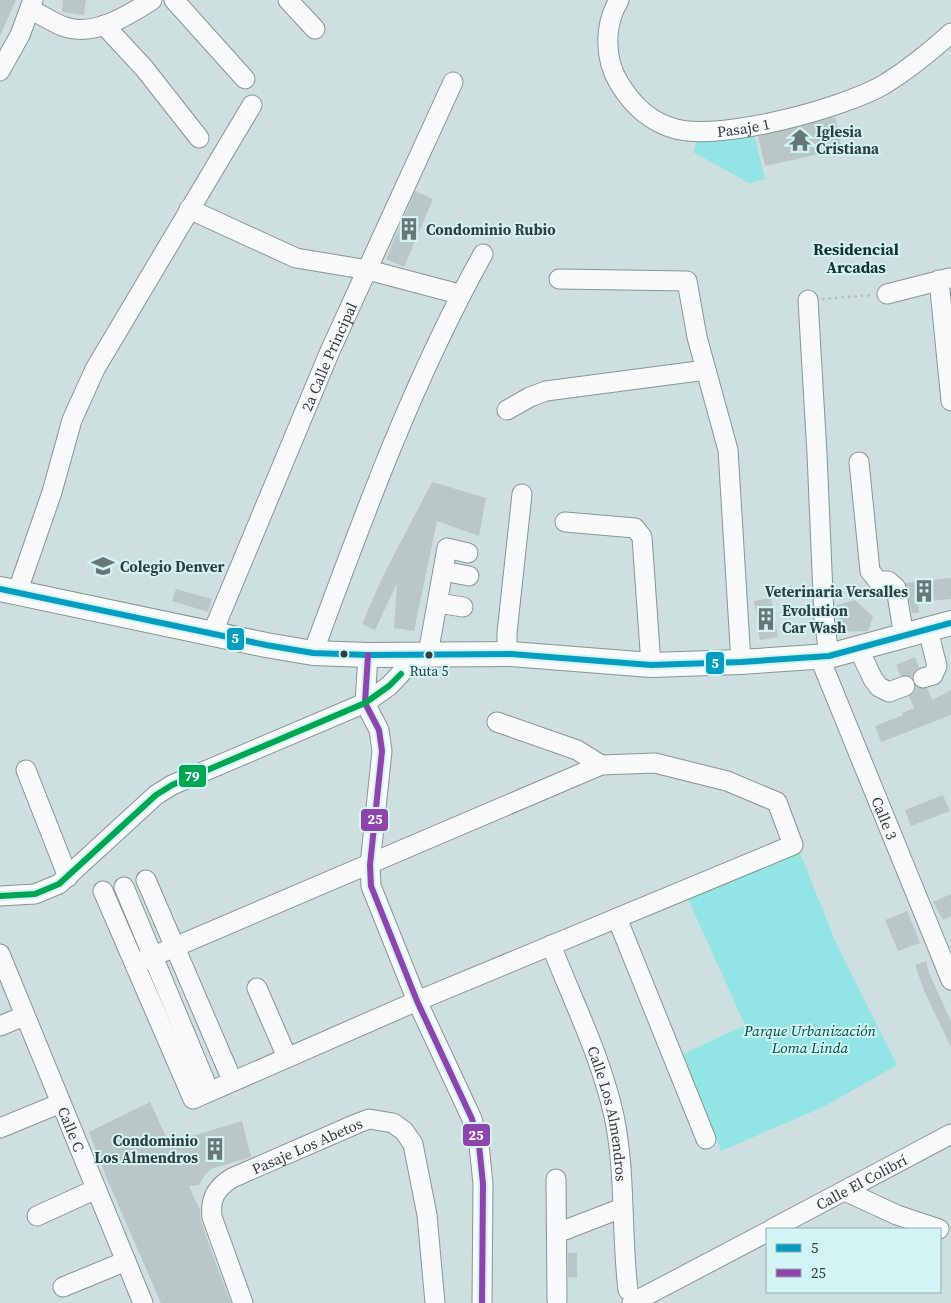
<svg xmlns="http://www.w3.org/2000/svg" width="951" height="1303" viewBox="0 0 951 1303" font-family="'Source Serif 4',serif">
  <rect width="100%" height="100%" fill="#cedfdf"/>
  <path fill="#93e5e5" d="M754 133 765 179 749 183 693 152 699 134Z
    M798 848 836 943 897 1065 823 1107 721 1151 683 1054 745 1025 687 897Z"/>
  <path fill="#b9c7c7" d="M0 0H16L0 36Z
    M63 0H86L84 15 62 12Z
    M835 117 842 149 765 166 758 136Z
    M415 191 433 199 404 267 386 259Z
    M432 482 486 498 479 536 437 521 414 631 394 628 397 583 375 630 362 624 382 578Z
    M951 578V599L918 602 919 613H912L905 583Z
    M176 589 212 599 208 612 172 601Z
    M771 598 778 637 760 640 754 601Z
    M855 600 873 617 868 631 840 632 837 605Z
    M915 657 919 668 915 671 912 677 901 676 896 665Z
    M916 687 927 688 932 700 951 690V715L881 742 875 726 903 715 902 713 914 708 909 696 914 693Z
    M943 795 950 811 911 826 905 810Z
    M951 894V916L943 920 933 902Z
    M907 911 920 943 898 951 885 920Z
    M926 961 929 973 951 1021V1047L925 993 915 965Z
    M150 1102 169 1143 242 1121 251 1157 211 1169 204 1176 199 1185 189 1186 200 1210 201 1221 212 1253 231 1303H161L107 1179 89 1132Z
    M568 1253H577V1278L568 1277Z"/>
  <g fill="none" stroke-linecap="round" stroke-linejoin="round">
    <defs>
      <g id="minor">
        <path d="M174 0 245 79"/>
        <path d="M288 0 315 29"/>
        <path id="s1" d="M619 0C604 25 604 58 619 83 633 106 650 122 676 129 722 141 844 108 885 84 909 69 930 52 951 33"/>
        <path d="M30 9C42 15 53 23 65 27 94 37 129 15 152 0"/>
        <path d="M104 25 144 68 199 138"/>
        <path d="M0 71 20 35 33 0"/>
        <path d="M189 209 296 258 368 270 459 294"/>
        <path d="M559 279 687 281 697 337 728 450 741 662"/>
        <path d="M939 280 951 401"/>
        <path d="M887 294 950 278"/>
        <path d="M808 300 817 454 824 617 829 656"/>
        <path d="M507 410 530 397 546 391 706 370"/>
        <path d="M859 462 870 571 878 581H888L896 588 904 637"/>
        <path d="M565 522 635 528 642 537 651 665"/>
        <path d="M443 571 469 576"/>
        <path d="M17 593 52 492 72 420 95 369 252 105"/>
        <path d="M438 603 463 607"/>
        <path id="s2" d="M212 634 330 351 453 82"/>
        <path d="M858 648 873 679 879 687 889 692 905 686"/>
        <path d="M313 653C363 517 413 380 483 254"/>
        <path d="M428 654 447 548 468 553"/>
        <path d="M507 654V633L522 494"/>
        <path d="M368 655 365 703 379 730 382 751 370 865 371 886 417 1001 472 1119 479 1145 483 1184 482 1303"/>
        <path id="s3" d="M819 656 951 980"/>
        <path d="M923 678 933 675 937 666 928 630"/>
        <path d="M497 722 577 750 601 765"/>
        <path d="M26 770 68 877"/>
        <path d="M146 880 232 1080"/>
        <path d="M124 887 209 1091"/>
        <path d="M103 891 193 1099 417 1001 793 845 777 802 727 781 655 763 601 765 135 964"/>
        <path d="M0 896 35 894 59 884 156 795 172 785 365 703 389 686 419 654"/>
        <path d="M617 918 706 1139"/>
        <path id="s4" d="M551 945C573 1001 601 1057 614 1116 626 1173 621 1233 628 1290"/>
        <path id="s5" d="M0 954 143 1303"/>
        <path d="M257 988 287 1057"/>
        <path d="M0 1026 24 1016"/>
        <path d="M0 1128 61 1103"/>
        <path d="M556 1179 557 1300"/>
        <path d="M845 1191 897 1215 939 1229"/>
        <path d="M37 1216 96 1189"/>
        <path id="s6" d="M772 1229 951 1134"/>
        <path d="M557 1233 622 1208"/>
        <path d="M63 1287 126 1261"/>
        <path id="s7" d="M243 1303 212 1217C210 1198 216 1188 232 1178L356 1124 369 1119 393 1123 404 1131 413 1144 427 1215 435 1303"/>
        <path d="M632 1303 767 1232"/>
      </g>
      <path id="major" d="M0 589 266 645 313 653 368 655 511 654 651 665 741 662 829 656 951 623"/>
    </defs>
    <use href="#minor" stroke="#879595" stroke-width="21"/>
    <use href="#major" stroke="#879595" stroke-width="26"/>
    <path stroke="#b8bfbf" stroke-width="2.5" stroke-dasharray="2.5 4" stroke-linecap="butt" d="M822 299 873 295"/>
    <use href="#minor" stroke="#f8fafa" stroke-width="19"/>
    <use href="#major" stroke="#f8fafa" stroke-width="24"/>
    <defs>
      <path id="bus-1" d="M0 589 266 645 313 653 368 655 511 654 651 665 741 662 829 656 951 623"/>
      <path id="bus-2" d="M368 655 365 703 379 730 382 751 370 865 371 886 417 1001 472 1119 479 1145 483 1184 482 1303"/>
      <path id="bus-3" d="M0 896 35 894 59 884 156 795 172 785 365 703 389 686 401 674"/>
    </defs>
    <use href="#bus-1" stroke="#d3f4f4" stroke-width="10"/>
    <use href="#bus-2" stroke="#d3f4f4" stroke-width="10"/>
    <use href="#bus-3" stroke="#d3f4f4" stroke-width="10"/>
    <use href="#bus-1" stroke="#059ec0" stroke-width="6"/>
    <use href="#bus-2" stroke="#8e44ad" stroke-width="6"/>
    <use href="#bus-3" stroke="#00a651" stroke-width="6"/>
  </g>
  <defs>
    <symbol id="temple-bare" viewBox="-9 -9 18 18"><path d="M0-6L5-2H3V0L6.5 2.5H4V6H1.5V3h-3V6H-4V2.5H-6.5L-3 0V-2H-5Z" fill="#687676" stroke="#d3f4f4" stroke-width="2.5" paint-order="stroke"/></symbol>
    <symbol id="building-bare" viewBox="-9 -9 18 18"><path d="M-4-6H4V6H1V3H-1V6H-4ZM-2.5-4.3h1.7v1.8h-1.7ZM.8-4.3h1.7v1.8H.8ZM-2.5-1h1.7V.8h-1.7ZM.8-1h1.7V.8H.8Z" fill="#687676" stroke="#d3f4f4" stroke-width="2.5" paint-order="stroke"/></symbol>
    <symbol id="school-bare" viewBox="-9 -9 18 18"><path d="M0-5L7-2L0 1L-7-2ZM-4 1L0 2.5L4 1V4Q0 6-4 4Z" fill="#687676" stroke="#d3f4f4" stroke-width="2.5" paint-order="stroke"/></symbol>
  </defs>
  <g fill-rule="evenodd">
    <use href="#temple-bare" x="784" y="124" width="32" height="32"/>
    <use href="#building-bare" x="393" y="213" width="32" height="32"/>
    <use href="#school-bare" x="87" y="550" width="32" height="32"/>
    <use href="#building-bare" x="908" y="575" width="32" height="32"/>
    <use href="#building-bare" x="750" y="603" width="32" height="32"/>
    <use href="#building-bare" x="199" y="1133" width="32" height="32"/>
  </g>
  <g fill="#313e3e" stroke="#d3f4f4" stroke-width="2">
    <circle cx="344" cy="654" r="4.5"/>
    <circle cx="429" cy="655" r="4.5"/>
  </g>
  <g text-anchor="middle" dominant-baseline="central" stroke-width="4" stroke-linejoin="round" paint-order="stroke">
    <g font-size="14" fill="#313e3e" stroke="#d3f4f4">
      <text x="429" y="671">Ruta 5</text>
    </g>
    <g font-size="15" fill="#313e3e" stroke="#d3f4f4">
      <text stroke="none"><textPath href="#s1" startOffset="230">Pasaje 1</textPath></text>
      <text stroke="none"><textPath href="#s2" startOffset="301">2a Calle Principal</textPath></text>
      <text stroke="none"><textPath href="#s3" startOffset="175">Calle 3</textPath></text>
      <text stroke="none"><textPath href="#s4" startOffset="179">Calle Los Almendros</textPath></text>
      <text stroke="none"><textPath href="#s5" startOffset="189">Calle C</textPath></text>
      <text stroke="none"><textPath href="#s7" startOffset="220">Pasaje Los Abetos</textPath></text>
      <text stroke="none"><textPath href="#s6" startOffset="101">Calle El Colibrí</textPath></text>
    </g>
    <g font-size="15" font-weight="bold" fill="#313e3e" stroke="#d3f4f4" text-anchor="start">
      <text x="816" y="131">Iglesia<tspan x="816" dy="17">Cristiana</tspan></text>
      <text x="426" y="229">Condominio Rubio</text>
      <text x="120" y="566">Colegio Denver</text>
      <text x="908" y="591" text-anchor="end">Veterinaria Versalles</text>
      <text x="782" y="610">Evolution<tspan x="782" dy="17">Car Wash</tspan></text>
      <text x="198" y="1140" text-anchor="end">Condominio<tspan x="198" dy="17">Los Almendros</tspan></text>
    </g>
    <g font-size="15" font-style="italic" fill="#004a4a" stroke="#d3f4f4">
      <text x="810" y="1030">Parque Urbanización<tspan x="810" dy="17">Loma Linda</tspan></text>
    </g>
    <g font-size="16" font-weight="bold" fill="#153131" stroke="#d3f4f4">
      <text x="856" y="249">Residencial<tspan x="856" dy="18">Arcadas</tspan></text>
    </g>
  </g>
  <g stroke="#d3f4f4" stroke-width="2">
    <rect x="226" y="627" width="19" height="24" rx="5" fill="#059ec0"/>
    <rect x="705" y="651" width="20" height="24" rx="5" fill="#059ec0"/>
    <rect x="178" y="764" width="29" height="24" rx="5" fill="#00a651"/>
    <rect x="360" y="808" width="29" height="24" rx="5" fill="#8e44ad"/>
    <rect x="462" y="1123" width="29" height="24" rx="5" fill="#8e44ad"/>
  </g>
  <g font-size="14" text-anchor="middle" font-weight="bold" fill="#fff">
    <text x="235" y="643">5</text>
    <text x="715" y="668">5</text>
    <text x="192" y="781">79</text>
    <text x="375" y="824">25</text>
    <text x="476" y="1140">25</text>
  </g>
  <rect x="766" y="1228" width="175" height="65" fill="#d3f4f4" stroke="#92abab"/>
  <rect x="776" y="1244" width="25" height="8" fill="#059ec0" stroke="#92abab"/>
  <text x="811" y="1253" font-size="15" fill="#313e3e">5</text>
  <rect x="776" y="1269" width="25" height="8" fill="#8e44ad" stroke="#92abab"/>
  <text x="811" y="1278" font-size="15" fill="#313e3e">25</text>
</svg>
